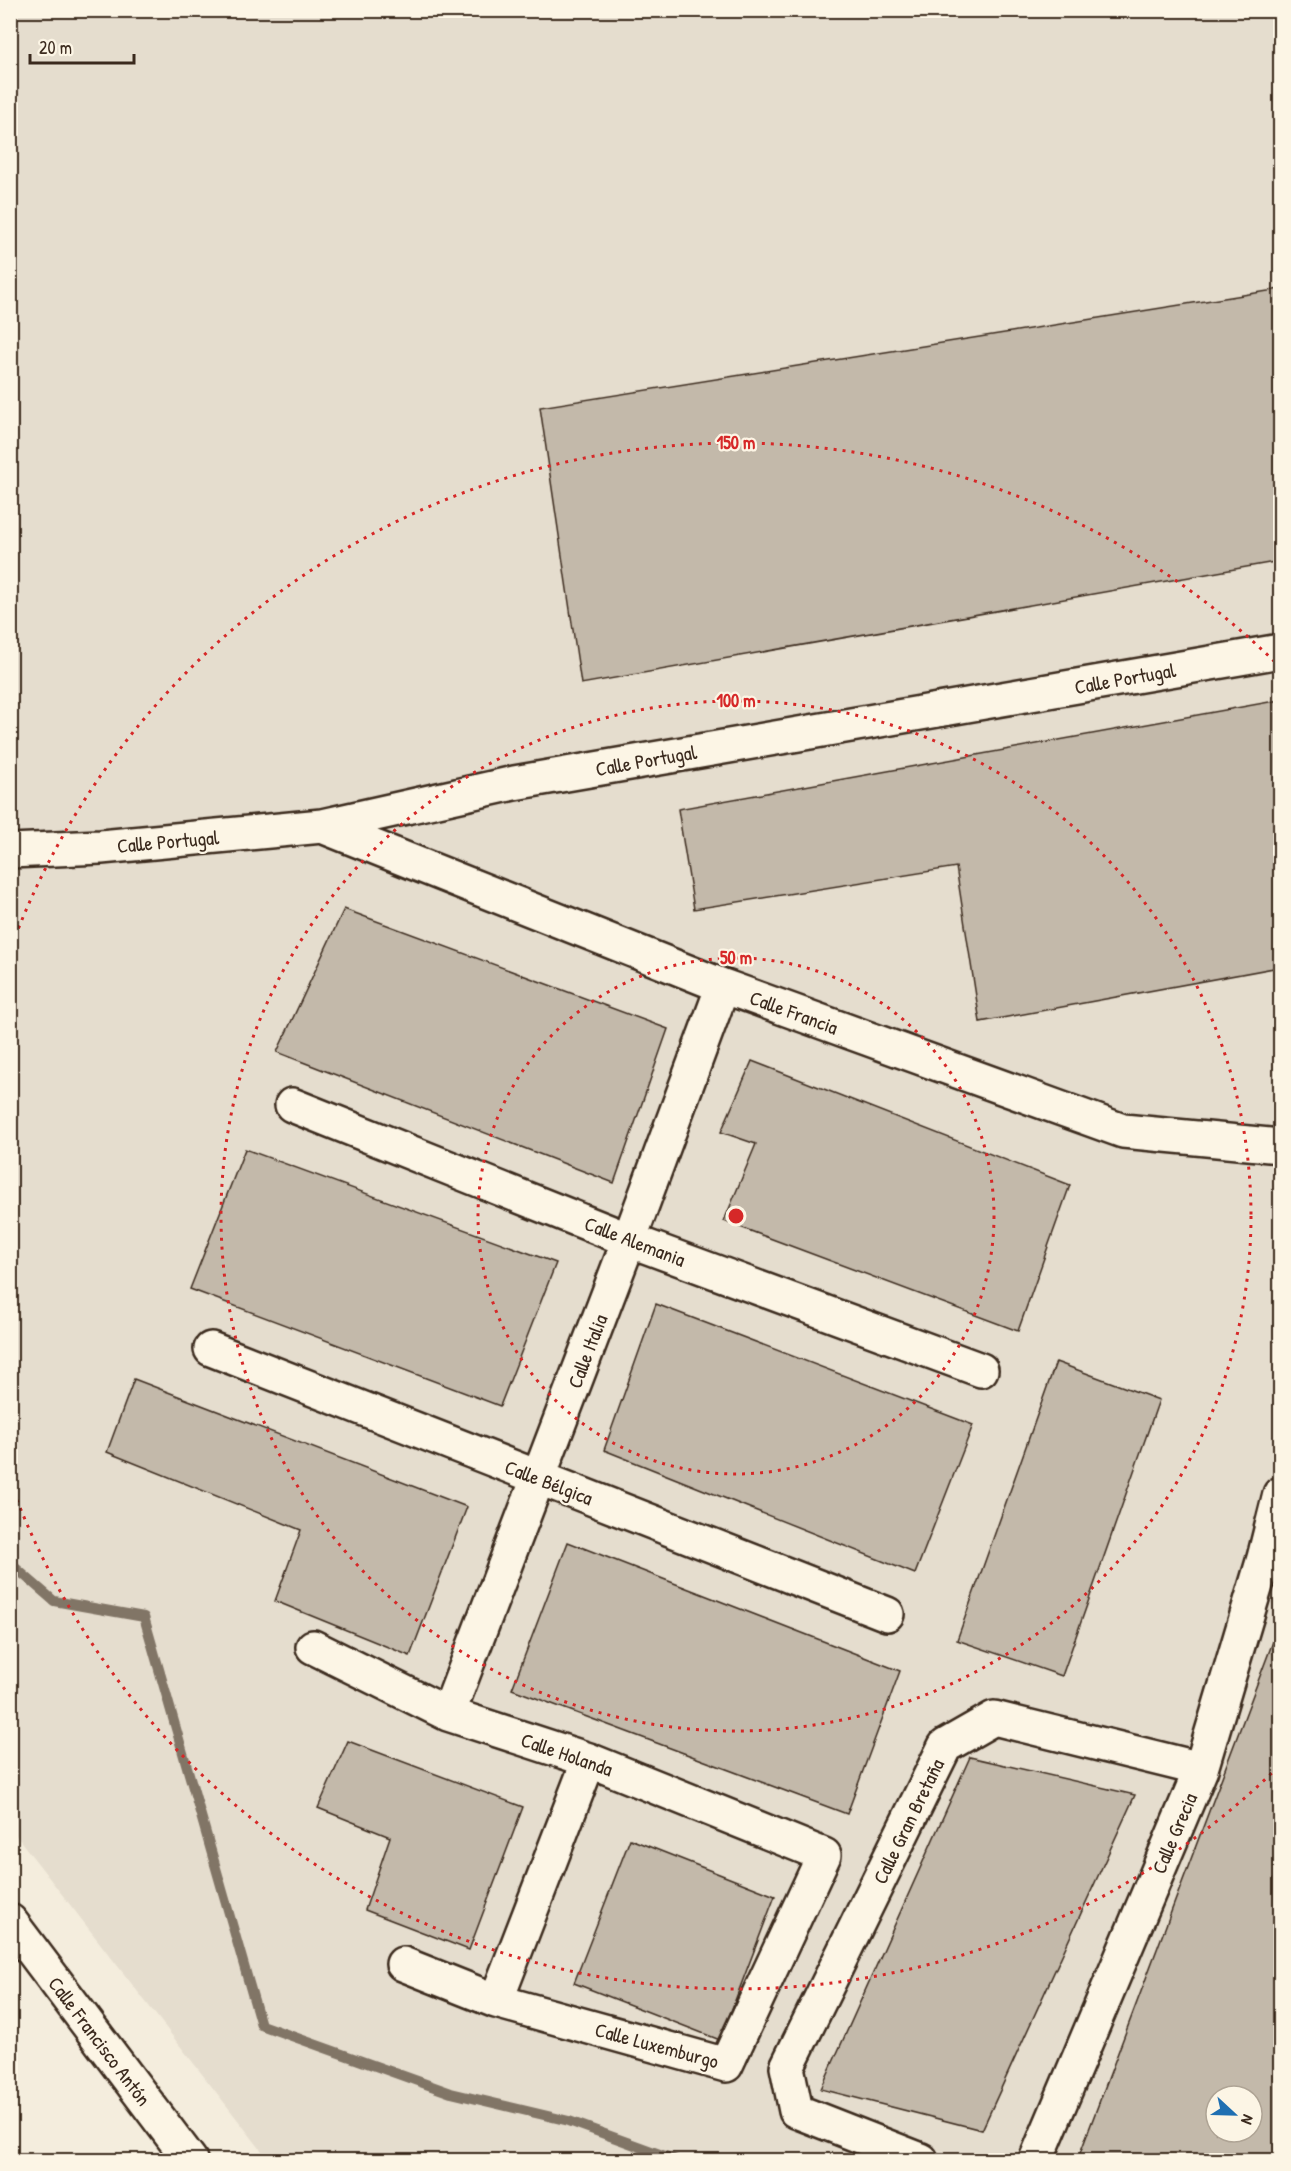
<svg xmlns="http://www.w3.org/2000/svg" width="1291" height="2171" viewBox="0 0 1291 2171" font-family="'Patrick Hand',sans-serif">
  <rect width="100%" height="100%" fill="#f4eddd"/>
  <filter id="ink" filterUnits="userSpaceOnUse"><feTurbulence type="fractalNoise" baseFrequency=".0167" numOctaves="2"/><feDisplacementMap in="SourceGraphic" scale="12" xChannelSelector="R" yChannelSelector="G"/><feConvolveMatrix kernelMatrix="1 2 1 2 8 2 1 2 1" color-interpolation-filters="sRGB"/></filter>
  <g filter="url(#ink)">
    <path fill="#e5ddce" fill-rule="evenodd" d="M11 11H1280V2160H269L11 1829ZM1216 2096H1252V2132H1216Z"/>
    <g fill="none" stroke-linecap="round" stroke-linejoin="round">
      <path stroke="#817466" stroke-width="10" d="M10 1563 54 1601 144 1617 261 2025 451 2093 569 2121 676 2160"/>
    </g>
    <path fill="#c3b9aa" stroke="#3b2a1e" stroke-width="1.5" fill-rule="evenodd" d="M1280 289V561L581 684 540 407Z
      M1280 700V1004L1274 968 980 1022 956 867 694 909 678 809Z
      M344 909 668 1029 614 1183 277 1052Z
      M752 1061 1070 1185 1018 1331 724 1221 756 1144 721 1132Z
      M245 1149 556 1263 500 1406 190 1289Z
      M656 1304 973 1425 915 1574 604 1450Z
      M1056 1362 1159 1400 1062 1676 957 1640Z
      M134 1379 467 1507 410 1656 275 1601 301 1530 107 1452Z
      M568 1542 900 1671 847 1814 512 1689Z
      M1280 1623V2160H1096L1079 2156ZM1216 2096H1252V2132H1216Z
      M348 1741 523 1807 469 1950 365 1910 390 1837 318 1808Z
      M970 1757 1135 1795 982 2130 821 2089Z
      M630 1839 775 1896 720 2040 574 1983Z"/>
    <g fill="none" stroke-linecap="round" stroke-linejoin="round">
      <defs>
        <path id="minor" d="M322 826 723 986 1123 1131 1280 1146
          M10 851 101 847 322 826 514 783 1280 651
          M292 1105 629 1240 981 1370
          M211 1349 887 1614
          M313 1647 448 1714 589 1760 824 1855 726 2065 496 2001 403 1964
          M448 1714 629 1240 723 986
          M10 1921 190 2160
          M496 2001 589 1760
          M921 2160 796 2111 787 2067 945 1746 994 1718 1201 1769
          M1036 2160 1201 1769 1264 1558 1280 1494"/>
      </defs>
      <use href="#minor" stroke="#3b2a1e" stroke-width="38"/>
      <use href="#minor" stroke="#fcf5e5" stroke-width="33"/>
    </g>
  </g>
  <g fill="none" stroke="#d62828" stroke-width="3" stroke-dasharray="3 6">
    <circle cx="736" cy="1216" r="258"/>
    <circle cx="736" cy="1216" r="515"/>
    <path d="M1278 1767A773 773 0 0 1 12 1487M12 945A773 773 0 0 1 1278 665"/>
  </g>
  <g text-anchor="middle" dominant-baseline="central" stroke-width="4.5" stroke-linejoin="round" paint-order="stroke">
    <g font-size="20" fill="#3b2a1e" stroke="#fcf5e5">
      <text transform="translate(1125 678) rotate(-10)">Calle Portugal</text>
      <text transform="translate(646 760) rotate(-10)">Calle Portugal</text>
      <text transform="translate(168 841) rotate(-5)">Calle Portugal</text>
      <text transform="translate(794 1012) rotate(20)">Calle Francia</text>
      <text transform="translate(635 1241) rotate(21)">Calle Alemania</text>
      <text transform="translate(587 1351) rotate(-69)">Calle Italia</text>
      <text transform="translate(549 1482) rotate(21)">Calle Bélgica</text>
      <text transform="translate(567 1754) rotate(19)">Calle Holanda</text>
      <text transform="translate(908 1821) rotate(-64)">Calle Gran Bretaña</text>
      <text transform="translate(1174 1833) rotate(-67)">Calle Grecia</text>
      <text transform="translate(100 2041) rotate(53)">Calle Francisco Antón</text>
      <text transform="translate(657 2045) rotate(15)">Calle Luxemburgo</text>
    </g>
  </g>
  <circle cx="736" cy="1216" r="9" fill="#d62828" stroke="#fcf5e5" stroke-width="3"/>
  <g font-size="18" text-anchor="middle" font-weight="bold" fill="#d62828" stroke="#fcf5e5" stroke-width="4.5" stroke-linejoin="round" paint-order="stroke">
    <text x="736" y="449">150 m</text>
    <text x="736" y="707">100 m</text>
    <text x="736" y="964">50 m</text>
  </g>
  <rect width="1291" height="2171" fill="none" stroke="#fcf5e5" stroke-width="36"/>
  <rect x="18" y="18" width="1255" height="2135" fill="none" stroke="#3b2a1e" stroke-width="2" filter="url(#ink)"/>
  <g transform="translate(1234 2114) rotate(112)"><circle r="28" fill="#fcf5e5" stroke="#afa495" stroke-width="1.5"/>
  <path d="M0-4.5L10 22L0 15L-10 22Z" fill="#1f6fb2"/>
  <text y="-9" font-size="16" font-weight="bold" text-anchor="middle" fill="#3b2a1e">N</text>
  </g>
  <path d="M30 54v9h104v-9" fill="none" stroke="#3b2a1e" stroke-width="3"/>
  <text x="39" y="54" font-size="18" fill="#3b2a1e" stroke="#fcf5e5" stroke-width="4.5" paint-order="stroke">20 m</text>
</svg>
